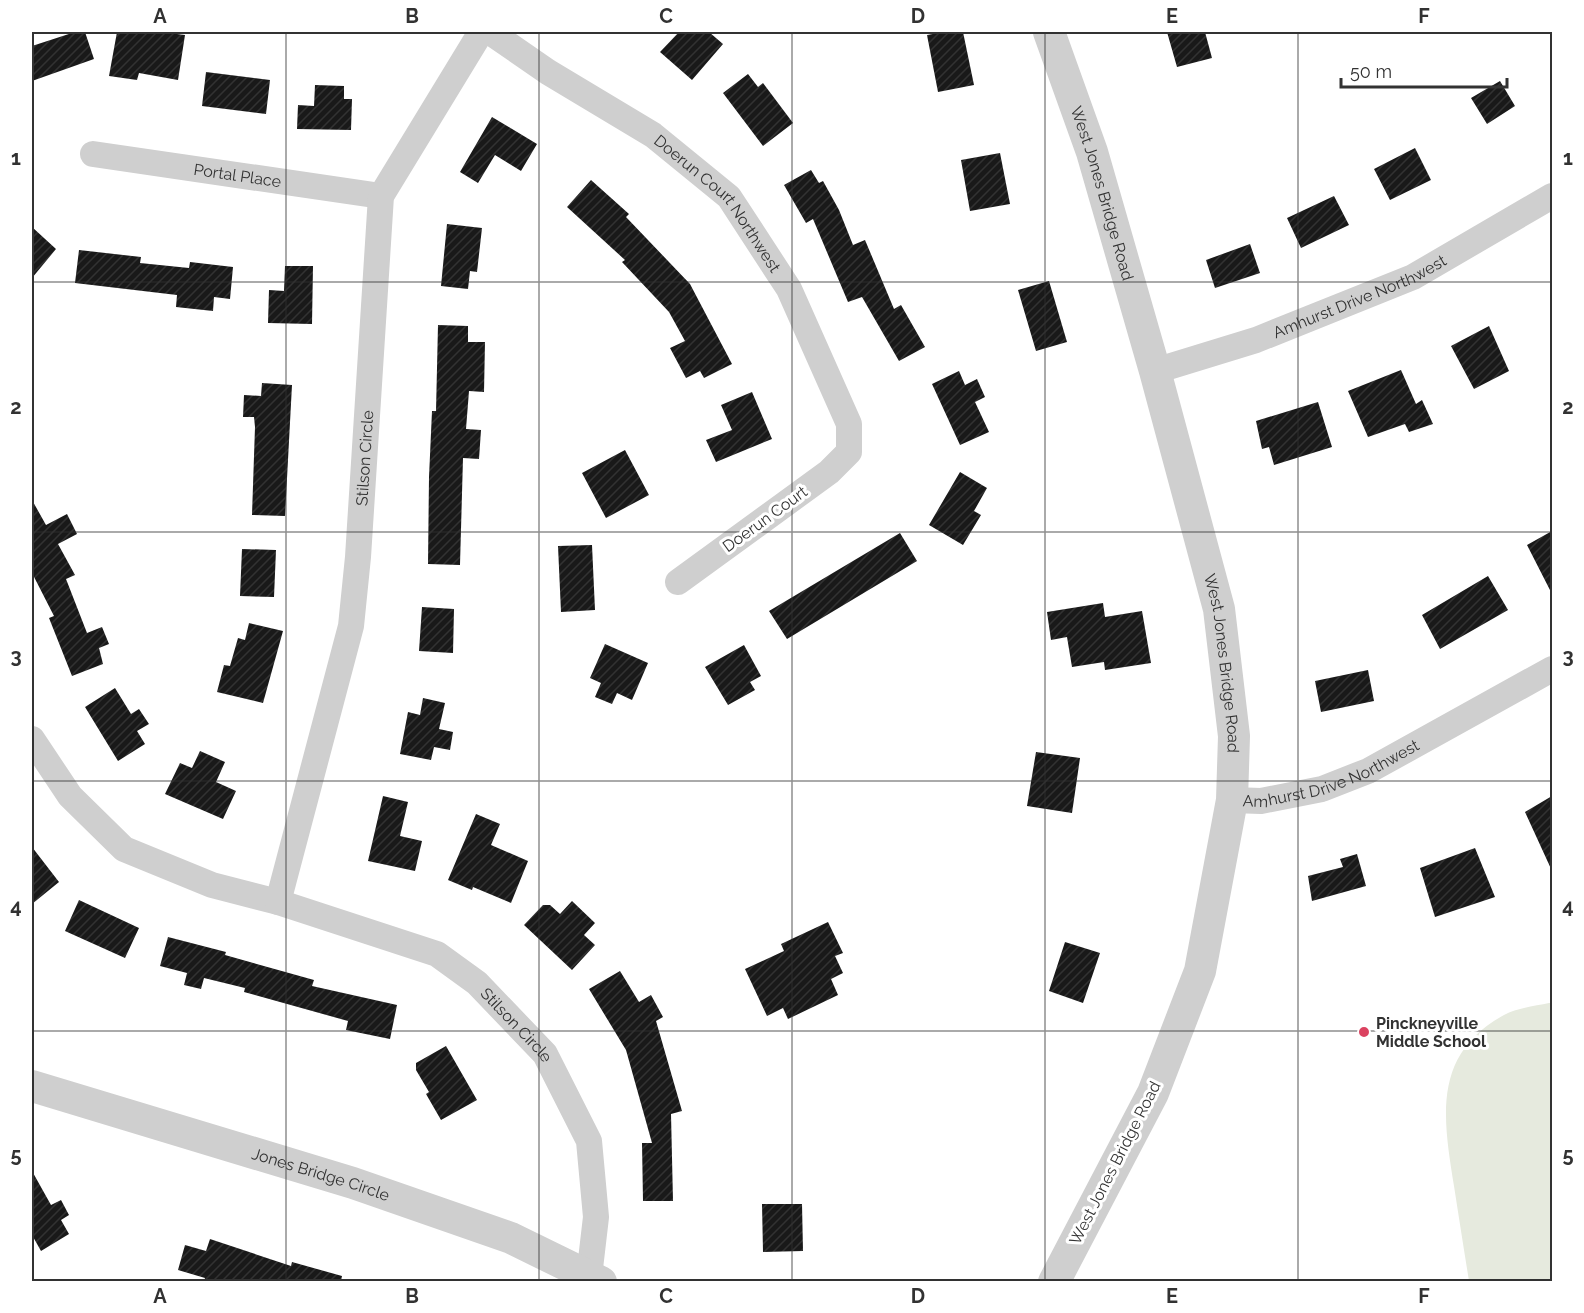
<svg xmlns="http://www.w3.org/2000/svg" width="1584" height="1313" viewBox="0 0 1584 1313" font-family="Raleway,sans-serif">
  <defs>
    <pattern id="building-hatch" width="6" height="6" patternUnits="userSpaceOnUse" patternTransform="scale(1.5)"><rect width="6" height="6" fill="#191919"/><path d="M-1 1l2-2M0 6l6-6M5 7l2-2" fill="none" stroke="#323232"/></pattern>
  </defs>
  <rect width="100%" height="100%" fill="#fff"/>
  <path fill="#e6eade" d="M1549 1003H1552V1281H1469C1464 1250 1459 1218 1454 1186 1443 1118 1432 1054 1504 1015 1517 1008 1535 1006 1549 1003Z"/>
  <path fill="url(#building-hatch)" d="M75 32H85L94 59 32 81V46Z
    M117 32H161L185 35 178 80 139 73 137 80 109 76Z
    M679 32H709L723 44 692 80 660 52Z
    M944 32H963L974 85 938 92 927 35Z
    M1167 32H1205L1212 58 1177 67Z
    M206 72 270 80 266 114 202 106Z
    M748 74 758 87 763 83 793 123 763 146 723 93Z
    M1500 81 1515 106 1487 124 1471 98Z
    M315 85 344 86V99H352L351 130 297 129 298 105 314 106Z
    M492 117 537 144 521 171 495 155 478 183 460 172Z
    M1415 148 1431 180 1390 200 1374 169Z
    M1000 153 1010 204 970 211 961 160Z
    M811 170 819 183 823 181 839 210 853 245 865 240 894 309 901 305 925 347 899 361 862 297 848 302 813 219 806 223 784 185Z
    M591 180 629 214 626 217 690 284 732 364 704 378 700 371 686 378 670 348 685 341 669 312 622 262 625 260 567 207Z
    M1334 196 1349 225 1301 248 1287 218Z
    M447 224 482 228 477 272 470 271 468 289 441 286Z
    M32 227 56 249 32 278Z
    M1250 244 1260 273 1215 288 1206 260Z
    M79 250 141 257 140 263 189 268 190 262 233 267 230 299 214 297 213 311 176 307 177 295 75 283Z
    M285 266H313L312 324 268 323 269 290 284 291Z
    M1049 281 1067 342 1036 351 1018 290Z
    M438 325 468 326V342H485L484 392 469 391 466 429 481 430 479 459 463 458 460 565 428 564 429 477 432 411H436Z
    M1489 326 1509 371 1474 389 1451 346Z
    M1401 370 1416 404 1422 400 1433 424 1409 432 1405 424 1368 437 1348 391Z
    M959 371 965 385 977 379 985 397 975 402 989 432 960 445 932 384Z
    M262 383 292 385 285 516 252 515 255 427 254 417H243L244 395 261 396Z
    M752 392 772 439 716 462 706 440 732 430 721 405Z
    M1318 402 1332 447 1274 465 1269 447 1262 449 1256 421Z
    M625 450 649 495 606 518 582 473Z
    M960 472 987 488 974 511 981 515 963 545 929 525Z
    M32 500 46 525 67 514 77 534 58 544 75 575 66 579 87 633 102 627 109 644 99 648 103 664 72 676 49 618 54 616 32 573Z
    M1552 531V594L1527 545Z
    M900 533 917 561 787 639 769 611Z
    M592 545 595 610 561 612 558 546Z
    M242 549 276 550 274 597 240 596Z
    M1488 576 1508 610 1440 649 1422 615Z
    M1103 603 1105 617 1142 611 1151 663 1105 670 1104 662 1072 667 1067 637 1051 640 1047 612Z
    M422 607 454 609 453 653 419 651Z
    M249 623 283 631 263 703 217 692 224 665 230 666 238 638 245 640Z
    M605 644 648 663 632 700 617 693 612 704 595 697 601 683 590 678Z
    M744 645 761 676 750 682 755 690 728 705 705 667Z
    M1368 670 1374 701 1321 712 1315 681Z
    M115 688 131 714 139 709 149 724 137 731 145 744 118 761 85 707Z
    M423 698 445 703 439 729 453 732 450 750 434 747 431 760 400 754 408 712 420 715Z
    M200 751 225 762 216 782 236 791 223 819 165 794 180 763 192 768Z
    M1036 752 1080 758 1072 813 1027 806Z
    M383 796 408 802 400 836 422 841 415 871 368 861Z
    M1552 796V871L1525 812Z
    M476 814 500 824 491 845 528 861 511 903 473 887 472 890 448 880Z
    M32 847 59 882 32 904Z
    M1475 848 1495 897 1435 917 1420 868Z
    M1357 854 1366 886 1312 901 1308 876 1343 867 1340 859Z
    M79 900 139 928 125 958 65 931Z
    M572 901 595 923 584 935 595 945 572 970 524 925 543 905H550L560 914Z
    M828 922 843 953 835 956 843 973 831 979 838 995 788 1019 783 1008 767 1016 745 969 784 951 781 944Z
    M168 937 226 952 225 955 314 980 312 986 397 1005 390 1039 346 1030 348 1021 244 992 245 988 204 978 201 989 184 985 187 973 160 966Z
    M1065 942 1100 953 1083 1003 1049 991Z
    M620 971 639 1002 651 995 663 1017 656 1021 682 1111 671 1114 673 1201H643L642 1143H652L626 1050 589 989Z
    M446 1046 477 1100 441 1120 426 1094 429 1092 416 1070V1063Z
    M32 1171 51 1205 61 1200 69 1215 61 1220 69 1234 41 1251 32 1235Z
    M762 1204H802L803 1251 763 1252Z
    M210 1239 291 1266 292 1262 342 1276 341 1281H204L205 1278 178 1270 185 1245 206 1251Z"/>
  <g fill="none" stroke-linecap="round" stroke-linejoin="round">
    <g stroke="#cfcfcf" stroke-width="26">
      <path id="s1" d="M490 32 548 72 653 135 729 197 789 289 849 424V452L829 472 678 582"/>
      <path id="s2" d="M93 154 381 196"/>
      <path id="s3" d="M1155 371 1256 340 1413 277 1552 196"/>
      <path id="s4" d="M32 739 70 796 124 849 212 885 278 902 437 954 477 983 545 1054 589 1141 596 1217 589 1277"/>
      <path id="s5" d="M1232 800 1261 801 1322 789 1368 771 1552 669"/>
      <path id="s6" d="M278 902 351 626 358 557 381 196 481 32"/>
    </g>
    <g stroke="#cfcfcf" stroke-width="32">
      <path id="s7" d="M1049 32 1092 152 1155 371 1219 609 1234 736 1232 800 1200 971 1153 1093 1054 1282"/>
      <path id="s8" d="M32 1086 353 1183 511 1238 601 1282"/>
    </g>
  </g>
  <path fill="none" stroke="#323232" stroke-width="1.5" stroke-opacity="0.55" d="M286 32V1282M539 32V1282M792 32V1282M1045 32V1282M1298 32V1282M32 282H1552M32 532H1552M32 781H1552M32 1031H1552"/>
  <circle fill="#db4260" stroke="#fff" stroke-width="2" cx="1364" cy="1032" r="6"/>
  <g text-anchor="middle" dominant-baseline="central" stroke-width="6" stroke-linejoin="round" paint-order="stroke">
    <g font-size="16" fill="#323232" stroke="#fff">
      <text stroke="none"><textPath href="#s2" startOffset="146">Portal Place</textPath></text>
      <text stroke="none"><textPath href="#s7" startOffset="170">West Jones Bridge Road</textPath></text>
      <text stroke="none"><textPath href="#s1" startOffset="288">Doerun Court Northwest</textPath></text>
      <text stroke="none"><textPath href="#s3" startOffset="218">Amhurst Drive Northwest</textPath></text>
      <text stroke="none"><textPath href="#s6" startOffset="454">Stilson Circle</textPath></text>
      <text transform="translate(765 519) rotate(-36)">Doerun Court</text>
      <text stroke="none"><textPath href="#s7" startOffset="656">West Jones Bridge Road</textPath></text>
      <text stroke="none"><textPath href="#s5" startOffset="104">Amhurst Drive Northwest</textPath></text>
      <text stroke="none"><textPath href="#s4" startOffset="582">Stilson Circle</textPath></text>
      <text transform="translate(1115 1163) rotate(-63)">West Jones Bridge Road</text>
      <text stroke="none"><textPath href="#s8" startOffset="302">Jones Bridge Circle</textPath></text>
    </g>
    <g font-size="16" font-weight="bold" fill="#323232" stroke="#fff" text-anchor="start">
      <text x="1376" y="1023">Pinckneyville<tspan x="1376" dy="18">Middle School</tspan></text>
    </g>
  </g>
  <rect width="1584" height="1313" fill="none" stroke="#ffffff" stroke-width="66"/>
  <path d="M1341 78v9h166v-9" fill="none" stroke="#323232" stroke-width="3"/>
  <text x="1350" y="78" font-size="18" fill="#323232" stroke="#ffffff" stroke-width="4.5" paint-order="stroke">50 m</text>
  <rect x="33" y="33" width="1518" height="1247" fill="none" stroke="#323232" stroke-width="2"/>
  <g font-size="20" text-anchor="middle" font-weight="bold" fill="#323232">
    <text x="160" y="23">A</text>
    <text x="412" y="23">B</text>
    <text x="666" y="23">C</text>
    <text x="918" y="23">D</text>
    <text x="1172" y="23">E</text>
    <text x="1424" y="23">F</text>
    <text x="16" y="165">1</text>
    <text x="1568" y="165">1</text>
    <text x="16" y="414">2</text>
    <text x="1568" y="414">2</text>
    <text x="16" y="663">3</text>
    <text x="1568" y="663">3</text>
    <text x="16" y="913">4</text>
    <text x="1568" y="913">4</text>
    <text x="16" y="1162">5</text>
    <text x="1568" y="1162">5</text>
    <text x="160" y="1303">A</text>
    <text x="412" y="1303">B</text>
    <text x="666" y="1303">C</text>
    <text x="918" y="1303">D</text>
    <text x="1172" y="1303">E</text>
    <text x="1424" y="1303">F</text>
  </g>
</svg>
